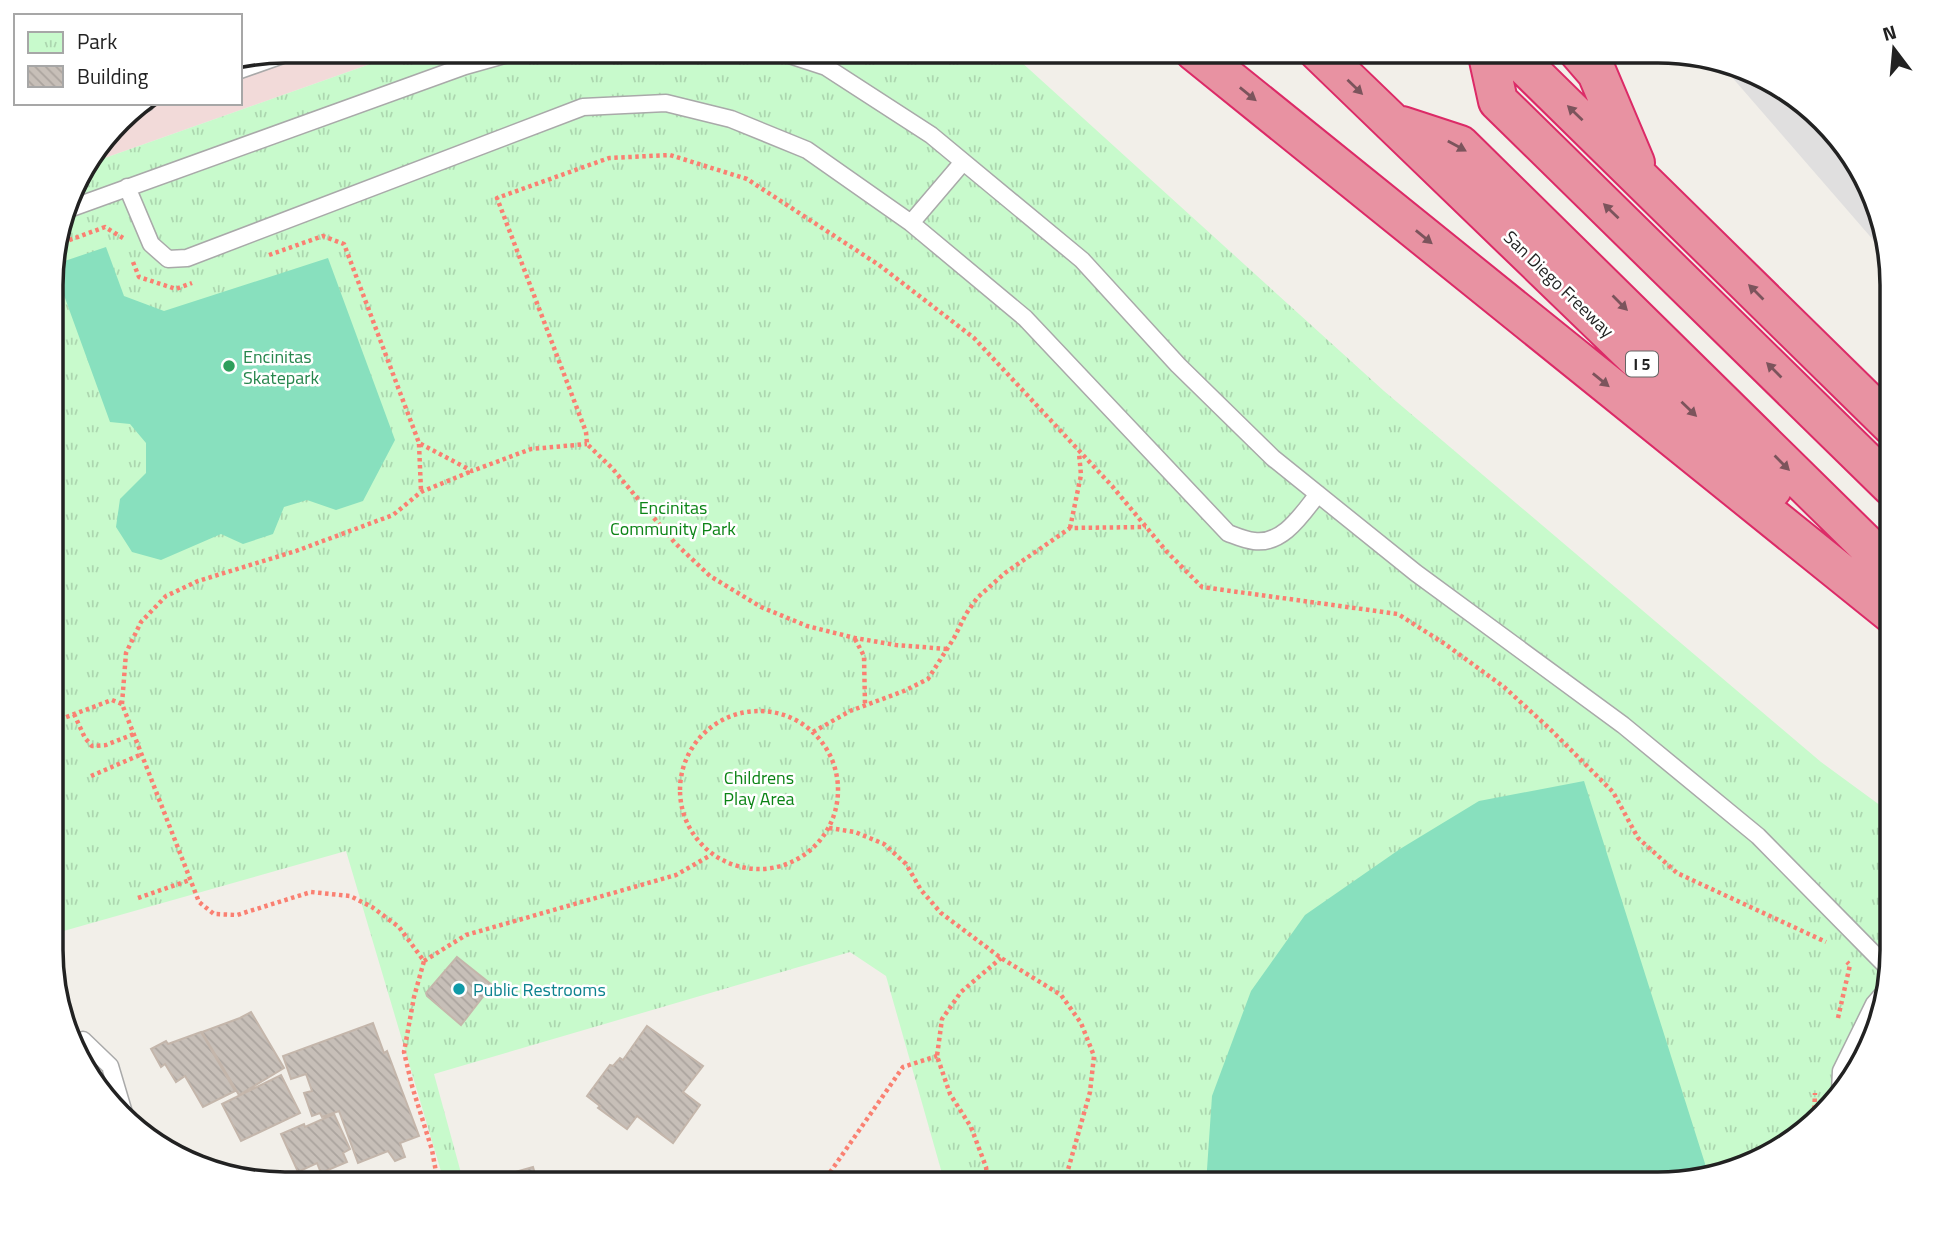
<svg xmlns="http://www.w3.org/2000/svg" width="1943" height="1235" viewBox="0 0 1943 1235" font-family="'Titillium Web',sans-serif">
  <defs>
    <pattern id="park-tufts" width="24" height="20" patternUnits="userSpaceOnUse" patternTransform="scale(1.75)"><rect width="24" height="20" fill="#c8facc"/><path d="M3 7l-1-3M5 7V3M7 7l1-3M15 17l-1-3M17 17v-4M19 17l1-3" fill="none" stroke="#acd6af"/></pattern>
    <pattern id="building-back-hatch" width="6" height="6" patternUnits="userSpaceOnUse" patternTransform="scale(1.75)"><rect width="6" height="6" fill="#c7bfb8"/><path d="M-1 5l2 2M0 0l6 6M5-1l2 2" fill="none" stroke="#aba49e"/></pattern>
  </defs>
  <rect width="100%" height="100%" fill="#f2efe9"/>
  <path fill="#e0dfdf" d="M1717 60 1733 63 1788 90 1861 167 1888 257Z"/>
  <path fill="#f2dad9" d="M285 51H407L88 164 130 109 140 103H240V60Z"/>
  <path fill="url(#park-tufts)" d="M407 51H1009L1384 391 1821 762 1892 814V965L1853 1080 1775 1153 1673 1184H945L886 976 850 952 434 1074 464 1184H425L443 1178 346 851 53 934V255L75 181 88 164Z"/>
  <path fill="#88e0be" d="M106 247 124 296 164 311 328 258 395 440 363 501 336 510 307 500 284 507 273 534 243 544 221 534 161 560 132 552 116 527 120 499 146 473V443L130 424 110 422 53 265Z
    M1584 781 1708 1173 1673 1184H1206L1212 1096 1251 991 1305 915 1400 849 1479 801Z"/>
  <path fill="url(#building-back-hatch)" stroke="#c4b6ab" stroke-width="2" d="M457 957 492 985 461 1025 427 996 426 993Z
    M251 1012 284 1068 239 1095 202 1032 240 1018Z
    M373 1023 384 1053 387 1051 419 1136 400 1143 405 1157 395 1161 388 1151 358 1163 339 1111 322 1117 320 1113 312 1116 304 1093 312 1091 306 1074 291 1079 283 1056Z
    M647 1026 703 1066 683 1092 700 1105 673 1143 637 1116 627 1129 598 1108 600 1106 587 1096 610 1065 613 1066 620 1058 623 1060Z
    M201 1032 235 1091 203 1107 185 1076 176 1082 165 1064 161 1067 151 1049 166 1041 168 1044Z
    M281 1075 300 1113 241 1141 222 1104Z
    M334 1114 350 1149 343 1153 347 1162 321 1173 317 1163 298 1172 281 1134 304 1124 305 1127Z
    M533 1167 538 1184H490L500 1181 498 1177Z
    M582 1175 584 1184H552Z"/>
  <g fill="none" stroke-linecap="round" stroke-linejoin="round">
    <defs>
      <path id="service" d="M777 51 826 67 931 135 1082 260 1178 365 1273 458 1416 573 1623 725 1758 836 1890 970
        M240 70 294 51
        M131 109 146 103
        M127 187 151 244 168 259 187 258 583 107 666 103 731 119 807 150 911 223 1025 318 1228 533C1236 536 1245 540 1254 541 1283 545 1302 514 1318 494
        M66 210 465 66 519 51
        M911 223 963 162
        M83 1040 110 1066 124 1113
        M1840 1092 1841 1071 1874 1004 1881 996"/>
      <path id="motorway" d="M1194 51 1892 614
        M1318 51 1772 489
        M1487 51 1498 101 1892 487
        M1510 51 1892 426
        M1578 51 1597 73 1635 163
        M1402 126 1460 145 1892 570"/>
    </defs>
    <use href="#service" stroke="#a9a9a9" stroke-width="19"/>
    <use href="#motorway" stroke="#dc2a67" stroke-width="42"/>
    <path stroke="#fa8072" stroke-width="4.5" stroke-dasharray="3.5 3.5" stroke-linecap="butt" d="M56 245 105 227 123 238
      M269 255 323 236 344 244 419 443 472 471 531 449 587 444
      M133 262 139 277 176 289 192 283
      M419 444 421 491
      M1070 528 1081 475 1079 453
      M855 639 864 656 865 705
      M947 649 896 645 855 638 807 626 761 607 710 576 675 543 612 468 587 444 586 432 497 198 609 158 670 155 747 179 879 265 974 338 1112 486 1167 552 1202 587 1398 614 1445 644 1504 687 1550 729 1613 792 1638 838 1677 873 1826 942
      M122 704 126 653 141 622 166 596 198 581 296 551 393 515 421 492 472 471
      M680 790a79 79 0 1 1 158 0a79 79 0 1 1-158 0Z
      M74 714 85 738 92 746 106 745 134 734
      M53 722 112 700 122 704 199 902 214 914 237 915 311 892 350 896 372 907 399 927 424 961 414 997 404 1052 412 1086 432 1150 436 1172V1184
      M813 732 850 711 904 691 928 679 954 638 966 614 977 598 1005 573 1070 528 1146 527
      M91 776 142 754
      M829 828 855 832 884 844 906 864 921 890 941 913 1001 958 1061 995 1081 1023 1094 1056 1090 1092 1064 1184
      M138 898 190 880
      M424 961 466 935 676 875 711 855
      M1838 1018 1850 965 1847 962
      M1814 1116 1815 1093
      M822 1184 903 1067 937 1056
      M988 1184 986 1167 971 1127 950 1094 937 1056 942 1019 961 992 1001 958"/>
    <use href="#service" stroke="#fff" stroke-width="16"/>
    <use href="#motorway" stroke="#e892a2" stroke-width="38"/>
  </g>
  <defs><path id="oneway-solid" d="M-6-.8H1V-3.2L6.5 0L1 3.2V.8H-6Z" transform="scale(1.75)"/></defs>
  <g fill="#7b545c">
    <use href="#oneway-solid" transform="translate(1355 87) rotate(44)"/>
    <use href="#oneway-solid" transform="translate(1248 94) rotate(39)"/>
    <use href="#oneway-solid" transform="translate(1575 113) rotate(-136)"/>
    <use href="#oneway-solid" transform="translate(1457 146) rotate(29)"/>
    <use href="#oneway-solid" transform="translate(1611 211) rotate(-136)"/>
    <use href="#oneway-solid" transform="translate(1424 237) rotate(39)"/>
    <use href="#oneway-solid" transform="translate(1756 292) rotate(-135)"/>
    <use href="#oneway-solid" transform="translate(1620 303) rotate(45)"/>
    <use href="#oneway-solid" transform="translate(1774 370) rotate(-135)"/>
    <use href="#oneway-solid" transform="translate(1601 380) rotate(39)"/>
    <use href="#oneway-solid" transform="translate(1689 409) rotate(44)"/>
    <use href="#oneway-solid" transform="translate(1782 463) rotate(45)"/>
  </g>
  <circle fill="#2e9e5b" stroke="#fff" stroke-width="2.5" cx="229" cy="366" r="7"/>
  <circle fill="#0f9aa8" stroke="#fff" stroke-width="2.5" cx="459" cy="989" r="7"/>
  <g text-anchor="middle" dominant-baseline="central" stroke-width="5" stroke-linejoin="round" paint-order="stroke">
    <rect fill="#fff" stroke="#646464" stroke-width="2" x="1626" y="351.5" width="32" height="25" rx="5"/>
    <g font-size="16" font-weight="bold" fill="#222">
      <text x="1642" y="364">I 5</text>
    </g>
    <g font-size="18" fill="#222" stroke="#fff">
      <text transform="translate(1559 284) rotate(44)">San Diego Freeway</text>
    </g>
    <g font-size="18" fill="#27864d" stroke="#fff" text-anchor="start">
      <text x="243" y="356">Encinitas<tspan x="243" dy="21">Skatepark</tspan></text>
    </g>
    <g font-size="18" fill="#0c8416" stroke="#fff">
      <text x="673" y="507">Encinitas<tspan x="673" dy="21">Community Park</tspan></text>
      <text x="759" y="777">Childrens<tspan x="759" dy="21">Play Area</tspan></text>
    </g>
    <g font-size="18" fill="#0d838f" stroke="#fff" text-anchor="start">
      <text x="473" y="989">Public Restrooms</text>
    </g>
  </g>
  <path d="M0 0H1943V1235H0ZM285 63H1658A222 222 0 0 1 1880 285V950A222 222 0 0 1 1658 1172H285A222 222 0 0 1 63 950V285A222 222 0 0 1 285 63Z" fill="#fff" fill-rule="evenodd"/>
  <path fill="none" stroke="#222" stroke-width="3.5" d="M285 63H1658A222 222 0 0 1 1880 285V950A222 222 0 0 1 1658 1172H285A222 222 0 0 1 63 950V285A222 222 0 0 1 285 63Z"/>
  <rect x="14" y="14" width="228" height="91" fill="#ffffff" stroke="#a7a7a7" stroke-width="2"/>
  <rect x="28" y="32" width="35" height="21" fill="url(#park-tufts)" stroke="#a7a7a7" stroke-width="2"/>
  <text x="77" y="49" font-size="21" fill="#222222">Park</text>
  <rect x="28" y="66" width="35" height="21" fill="url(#building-back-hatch)" stroke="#a7a7a7" stroke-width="2"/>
  <text x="77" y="84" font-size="21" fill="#222222">Building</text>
  <g transform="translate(1894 49) rotate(344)" stroke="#ffffff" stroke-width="5" paint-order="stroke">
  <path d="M0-5L12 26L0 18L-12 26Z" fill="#222222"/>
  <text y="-10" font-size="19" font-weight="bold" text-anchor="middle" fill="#222222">N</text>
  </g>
</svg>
